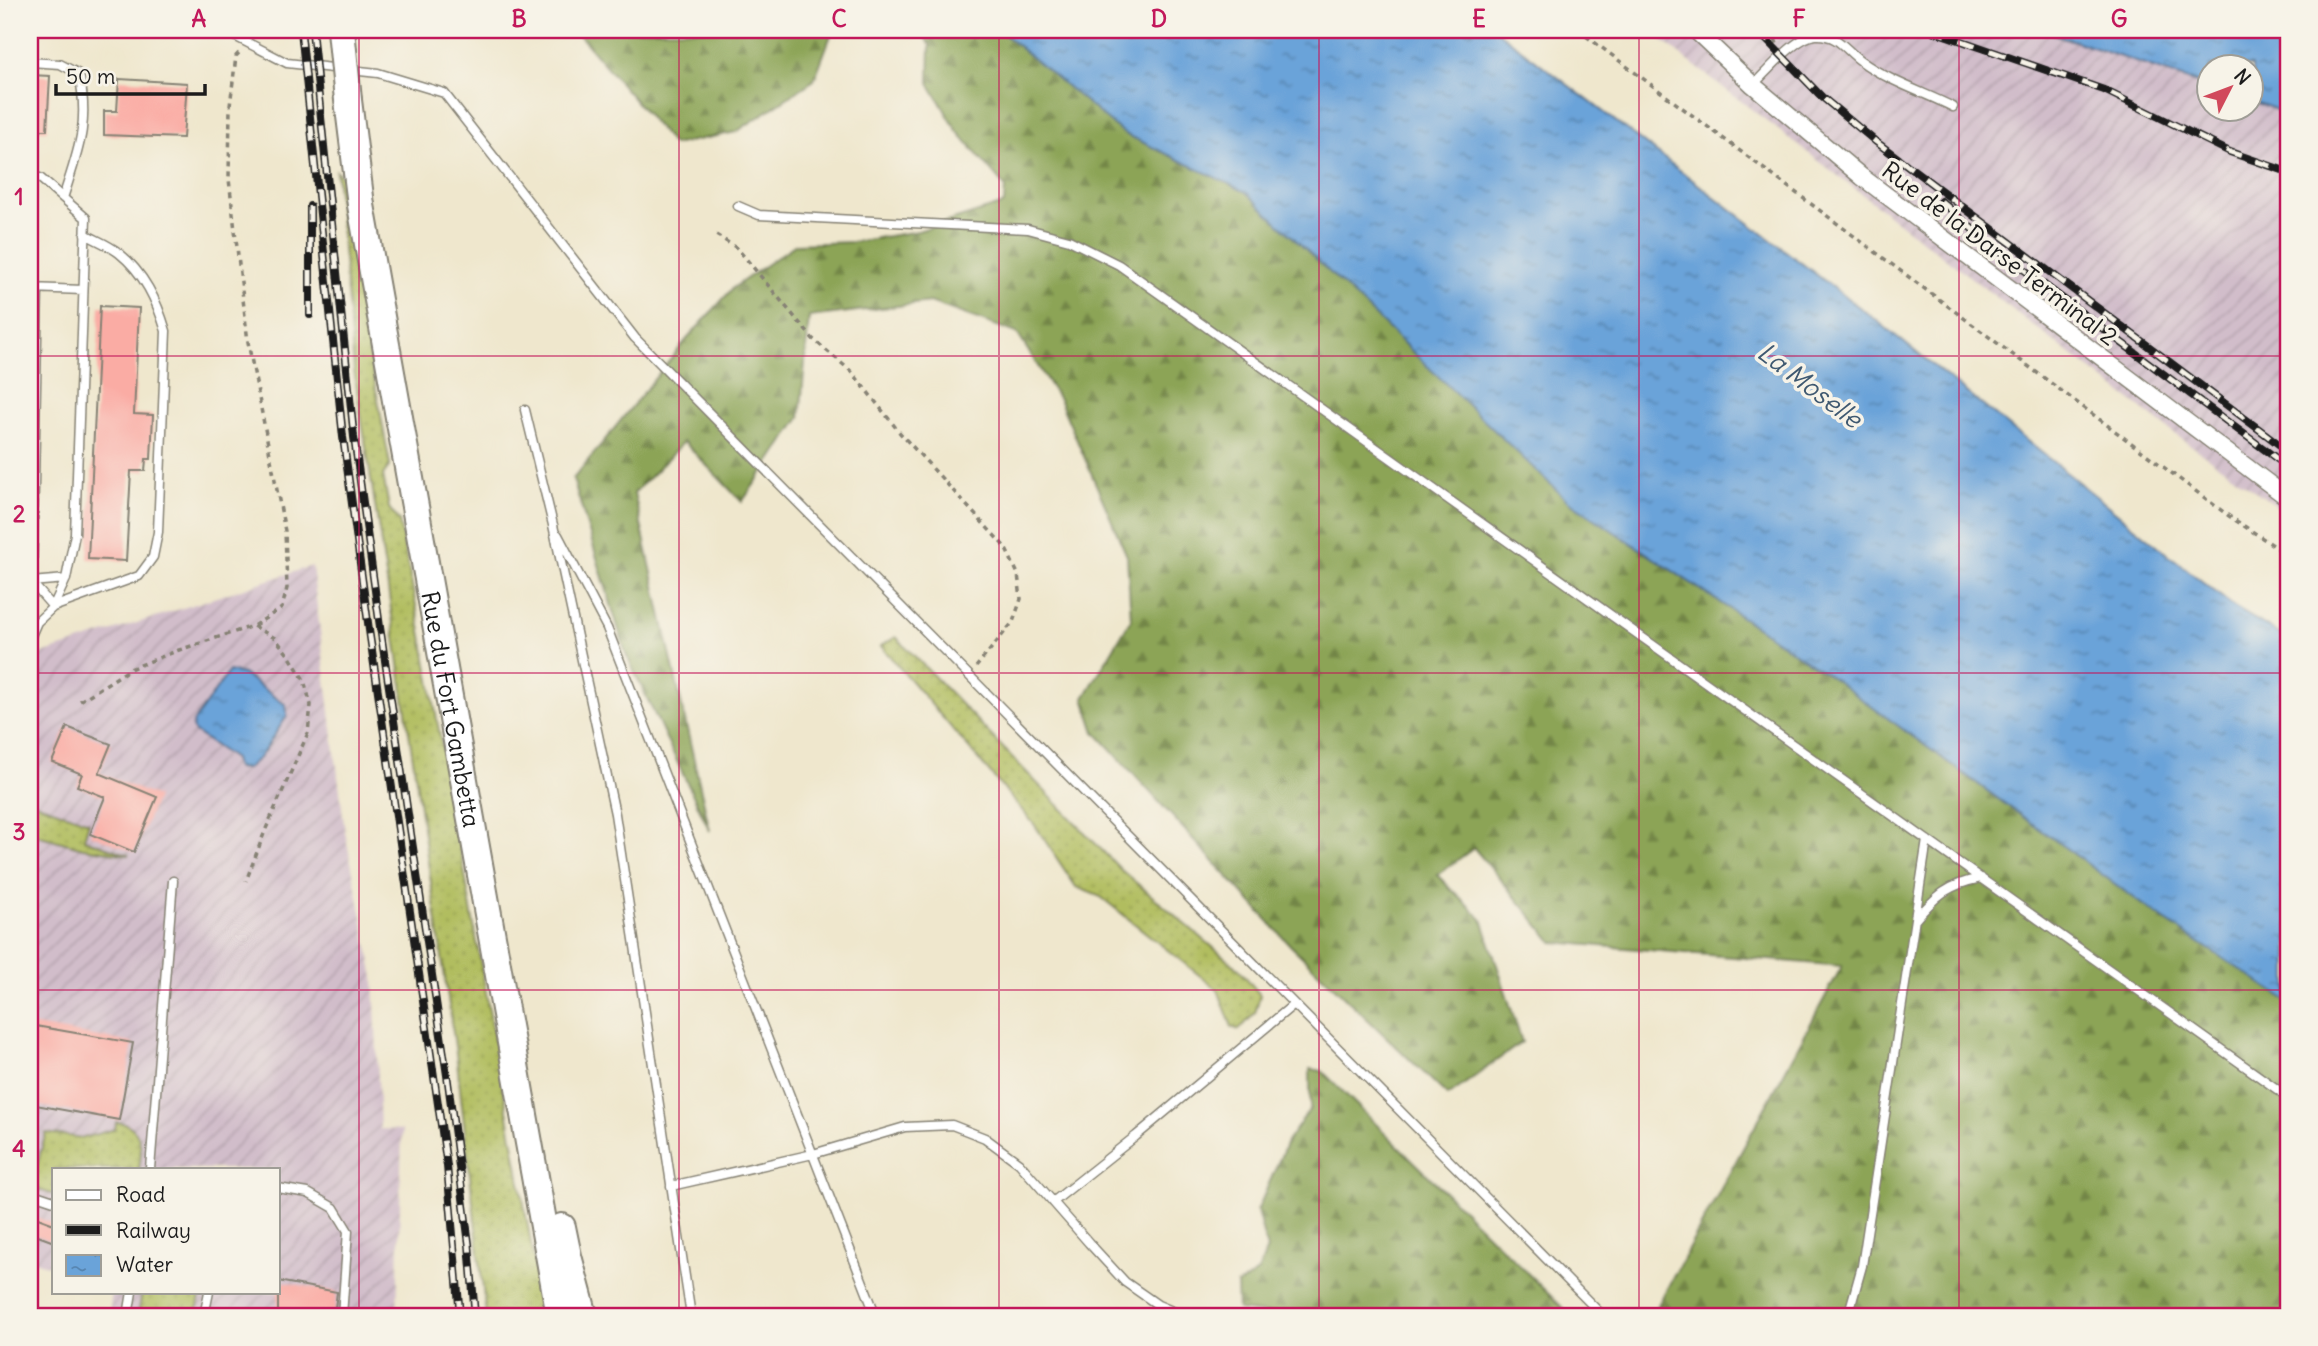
<svg xmlns="http://www.w3.org/2000/svg" width="2318" height="1346" viewBox="0 0 2318 1346" font-family="Delius,sans-serif">
  <defs>
    <pattern id="industrial-furrows" width="10" height="10" patternUnits="userSpaceOnUse" patternTransform="scale(1.75)"><rect width="10" height="10" fill="#d1bdca"/><path d="M-1 1l2-2M0 10L10 0M9 11l2-2" fill="none" stroke="#b3a2ad"/></pattern>
    <pattern id="grass-dots" width="8" height="8" patternUnits="userSpaceOnUse" patternTransform="scale(1.75)"><rect width="8" height="8" fill="#b1bd5f"/><path d="M2 2h.1M6 6h.1" fill="none" stroke="#98a252" stroke-width="1.8" stroke-linecap="round"/></pattern>
    <pattern id="forest-firs" width="22" height="20" patternUnits="userSpaceOnUse" patternTransform="scale(1.75)"><rect width="22" height="20" fill="#8ca456"/><path d="M5 1l3.5 6h-7zM16 11l3.5 6h-7z" fill="#728546"/></pattern>
    <pattern id="water-ripples" width="26" height="14" patternUnits="userSpaceOnUse" patternTransform="scale(1.75)"><rect width="26" height="14" fill="#6aa3d9"/><path d="M2 4q2-2 4 0t4 0M15 11q2-2 4 0t4 0" fill="none" stroke="#5684af"/></pattern>
  </defs>
  <rect width="100%" height="100%" fill="#f7f3e8"/>
  <filter id="ink" filterUnits="userSpaceOnUse"><feTurbulence type="fractalNoise" baseFrequency=".0143" numOctaves="2"/><feDisplacementMap in="SourceGraphic" scale="14" xChannelSelector="R" yChannelSelector="G"/><feConvolveMatrix kernelMatrix="1 2 1 2 8 2 1 2 1" color-interpolation-filters="sRGB"/></filter>
  <filter id="wash" filterUnits="userSpaceOnUse"><feTurbulence type="fractalNoise" baseFrequency=".00686" numOctaves="4" result="noise"/><feDisplacementMap in="SourceGraphic" scale="28" xChannelSelector="R" yChannelSelector="G"/><feGaussianBlur stdDeviation="1.57" result="paint"/><feColorMatrix in="noise" values="0 0 0 0 0 0 0 0 0 0 0 0 0 0 0 0 0 1.4 0 .05"/><feComposite in="paint" operator="in"/></filter>
  <g filter="url(#wash)">
    <rect width="100%" height="100%" fill="#efe7cd"/>
    <path fill="url(#industrial-furrows)" fill-rule="evenodd" d="M1648 30H2288V514L2176 435ZM2210 66H2252V108H2210Z
      M312 566 345 832 374 977 380 1129 402 1130 397 1316H109L112 1292H278V1169H54V1267L30 1260V692L42 654Z"/>
    <path fill="url(#grass-dots)" stroke="#666c3e" stroke-width="2" d="M336 171 346 179 368 346 390 465 383 475 389 508 399 521 422 636 544 1316H486L456 1053 387 582 354 370Z
      M896 637 1121 870 1240 970 1260 995 1255 1013 1239 1030 1232 1027 1218 990 1101 897 1076 887 1034 824 881 646Z
      M30 801 89 822 84 839 129 855 83 848 30 833Z
      M116 1122C142 1124 143 1148 139 1169H54V1195L31 1187 46 1133 83 1138 115 1129Z
      M142 1292H201L196 1316H138Z"/>
    <path fill="url(#forest-firs)" stroke="#546039" stroke-width="2" d="M575 30H833L814 80 736 132 673 145Z
      M920 30H999L1123 133 1246 192 1567 500 1834 679 2163 919 2288 1001V1316H1652L1842 966 1553 942 1474 848 1437 875 1482 919 1522 1042 1448 1096 1291 946 1095 732 1084 698 1131 619 1127 556 1060 401 1017 333 930 302 809 317 800 418 742 502 684 442 634 493 710 831 626 654 573 479 688 338 733 288 796 244 854 242 918 231 1004 204 1005 187 957 131 929 83 930 45Z
      M1310 1069 1322 1071 1571 1316H1291L1238 1310 1237 1285 1258 1272 1267 1249 1257 1211 1287 1142 1310 1109Z"/>
    <path fill="url(#water-ripples)" stroke="#43607a" stroke-width="2" d="M999 30H1496L1876 320 2234 607 2288 639V1001L2163 919 1834 679 1567 500 1246 192 1123 133Z
      M2042 30H2288V114L2252 101V66H2210L2209 87Z
      M229 671 243 674 286 705 287 716 260 757 246 769 236 768 234 759 195 732 192 728 194 721Z"/>
    <g id="blocks">
      <path fill="#faaca4" d="M30 75 50 76 47 130H30Z
        M119 79 187 83 183 138 104 135V111H117Z
        M100 306 139 308 134 414 153 415 151 459H146L145 471H131L126 561 88 559Z
        M67 727 111 744 99 773 157 797 134 852 90 834 105 797 77 786 82 774 52 762Z
        M30 1025 133 1043 119 1120 30 1104Z
        M30 1215 54 1224V1242L30 1233Z
        M278 1281 337 1292 334 1316H278Z"/>
    </g>
  </g>
  <g filter="url(#ink)">
    <use href="#blocks" fill-opacity="0" stroke="#868274" stroke-width="2"/>
    <g fill="none" stroke-linecap="round" stroke-linejoin="round">
      <defs>
        <path id="service" d="M223 30 287 63 378 73 444 93 635 338 1603 1316
          M30 62 60 64 79 74C90 124 78 151 63 198
          M1753 85C1767 72 1796 36 1816 35 1839 34 1845 50 1861 61 1888 81 1923 92 1953 107
          M30 177 40 178 86 218 75 534 66 579 53 607
          M738 206 759 215 1028 229 1069 240 1119 265 2288 1097
          M30 288 83 290
          M38 288 32 583 53 607
          M525 410 553 525 615 814 691 1316
          M558 535 607 628 876 1316
          M31 582 66 579
          M30 638 37 622 53 607 139 576 153 557 158 532 166 331C157 301 144 273 119 253 109 245 96 240 85 234
          M1915 920C1937 895 1947 885 1981 878
          M150 1169 173 881
          M671 1186 813 1154 905 1127 952 1125 985 1138 1019 1163 1089 1243 1125 1282 1158 1305 1184 1316
          M278 1188 308 1193 334 1208 348 1231 342 1316
          M30 1193 54 1201
          M1053 1202 1136 1136 1293 1005
          M128 1316 132 1292
          M204 1316 209 1292
          M1848 1316 1862 1266 1927 840"/>
        <path id="minor" d="M1695 30 1753 85 1862 177 2288 498"/>
        <g id="primary">
          <path id="s1" d="M348 100 361 205 560 1316"/>
          <path d="M562 1227 568 1256 584 1316"/>
        </g>
      </defs>
      <use href="#service" stroke="#868274" stroke-width="11"/>
      <use href="#minor" stroke="#868274" stroke-width="19"/>
      <use href="#primary" stroke="#868274" stroke-width="30"/>
      <path stroke="#868274" stroke-width="3.5" stroke-dasharray="5 5" stroke-linecap="butt" d="M1578 30 2229 516 2288 555
        M1775 30 1773 33 1777 44
        M239 53 236 56 230 106 229 179 248 342 285 531 287 588 282 608 253 626
        M716 235 737 248 813 339 852 372 900 433 1005 547 1018 574 1021 599 1013 622 976 667
        M80 701 130 669 179 650 253 626 275 638 290 657 304 680 311 705 308 733 265 831 246 881"/>
      <use href="#service" stroke="#fff" stroke-width="8"/>
      <use href="#minor" stroke="#fff" stroke-width="16"/>
      <use href="#primary" stroke="#fff" stroke-width="26"/>
      <defs>
        <path id="rail" d="M301 30 343 437 369 630 447 1166 460 1316
          M312 30 354 437 380 627 448 1082 469 1244 475 1316
          M1757 30 1822 97 1875 141 2288 451
          M1930 30 2104 90 2230 152 2288 172
          M1941 201 1987 242 2288 467
          M310 206V315"/>
      </defs>
      <use href="#rail" stroke="#1c1c1c" stroke-width="8"/>
      <use href="#rail" stroke="#f7f3e8" stroke-width="5" stroke-dasharray="16" stroke-linecap="butt"/>
      <defs>
        <path id="primary-bridge" d="M341 30 348 100"/>
      </defs>
      <use href="#primary-bridge" stroke="#868274" stroke-width="30" stroke-linecap="butt"/>
      <use href="#primary-bridge" stroke="#fff" stroke-width="26"/>
    </g>
  </g>
  <path fill="none" stroke="#c2185b" stroke-width="2" stroke-opacity="0.55" d="M359 30V1316M679 30V1316M999 30V1316M1319 30V1316M1639 30V1316M1959 30V1316M30 356H2288M30 673H2288M30 990H2288"/>
  <g text-anchor="middle" dominant-baseline="central" stroke-width="7" stroke-linejoin="round" paint-order="stroke">
    <g font-size="24" fill="#1c1c1c" stroke="#f7f3e8">
      <text transform="translate(2000 253) rotate(37)">Rue de la Darse Terminal 2</text>
      <text stroke="none"><textPath href="#s1" startOffset="618">Rue du Fort Gambetta</textPath></text>
    </g>
    <g font-size="26" font-style="italic" fill="#3f5971" stroke="#f7f3e8">
      <text transform="translate(1810 385) rotate(37)">La Moselle</text>
    </g>
  </g>
  <rect width="2318" height="1346" fill="none" stroke="#f7f3e8" stroke-width="77"/>
  <rect x="52" y="1168" width="228" height="126" fill="#f7f3e8" stroke="#9f9d96" stroke-width="2"/>
  <rect x="66" y="1190" width="35" height="10" fill="#ffffff" stroke="#9f9d96" stroke-width="2"/>
  <text x="116" y="1202" font-size="21" fill="#1c1c1c">Road</text>
  <rect x="66" y="1225" width="35" height="10" fill="#1c1c1c" stroke="#9f9d96" stroke-width="2"/>
  <text x="116" y="1238" font-size="21" fill="#1c1c1c">Railway</text>
  <rect x="66" y="1255" width="35" height="21" fill="url(#water-ripples)" stroke="#9f9d96" stroke-width="2"/>
  <text x="116" y="1272" font-size="21" fill="#1c1c1c">Water</text>
  <g transform="translate(2230 88) rotate(48)"><circle r="33" fill="#f7f3e8" stroke="#9f9d96" stroke-width="2"/>
  <path d="M0-5L12 26L0 18L-12 26Z" fill="#d1495b"/>
  <text y="-10" font-size="19" font-weight="bold" text-anchor="middle" fill="#1c1c1c">N</text>
  </g>
  <path d="M56 84v10h149v-10" fill="none" stroke="#1c1c1c" stroke-width="3.5"/>
  <text x="66" y="84" font-size="21" fill="#1c1c1c" stroke="#f7f3e8" stroke-width="5" paint-order="stroke">50 m</text>
  <rect x="38" y="38" width="2242" height="1270" fill="none" stroke="#c2185b" stroke-width="2.5"/>
  <g font-size="23" text-anchor="middle" font-weight="bold" fill="#c2185b">
    <text x="199" y="27">A</text>
    <text x="519" y="27">B</text>
    <text x="839" y="27">C</text>
    <text x="1159" y="27">D</text>
    <text x="1479" y="27">E</text>
    <text x="1799" y="27">F</text>
    <text x="2119" y="27">G</text>
    <text x="19" y="205">1</text>
    <text x="19" y="522">2</text>
    <text x="19" y="840">3</text>
    <text x="19" y="1157">4</text>
  </g>
</svg>
